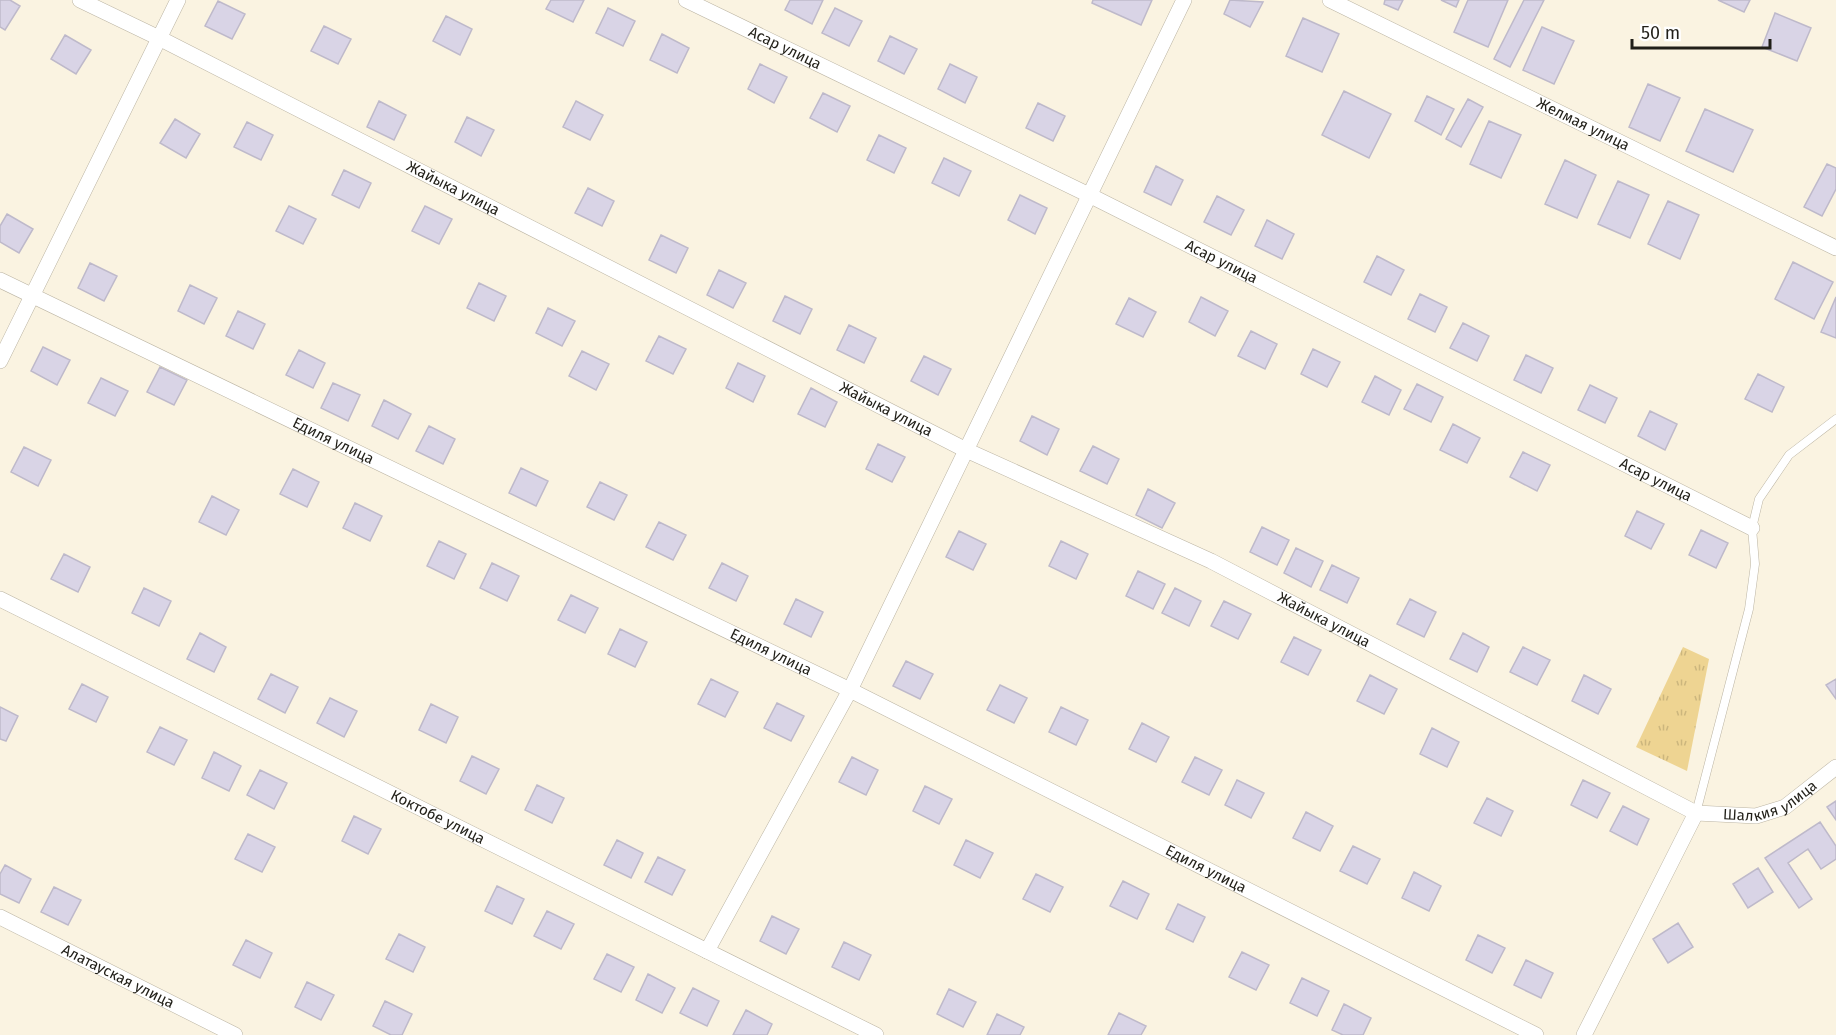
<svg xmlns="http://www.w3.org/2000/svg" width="1836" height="1035" viewBox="0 0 1836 1035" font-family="'Fira Sans',sans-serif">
  <defs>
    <pattern id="grass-tufts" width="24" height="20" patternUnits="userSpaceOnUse" patternTransform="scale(1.5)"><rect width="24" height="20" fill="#eed492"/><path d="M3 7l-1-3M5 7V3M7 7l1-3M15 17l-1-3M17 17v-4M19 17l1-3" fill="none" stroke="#ccb67d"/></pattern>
  </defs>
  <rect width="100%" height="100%" fill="#faf3e1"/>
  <path fill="url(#grass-tufts)" d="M1683 647 1709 659 1687 771 1636 747Z"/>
  <path fill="#d9d4e6" stroke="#beb9ca" stroke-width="1.5" d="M0 0H10L20 6 5 30 0 27Z
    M551 0H584L573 22 546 9Z
    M790 0H823L812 24 785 10Z
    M1093 0H1152L1141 25 1092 3Z
    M1230 0 1263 2 1250 27 1224 14Z
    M1385 0H1403L1398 10 1384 4Z
    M1441 0H1459L1456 7Z
    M1468 0H1508L1488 47 1454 32Z
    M1524 0H1544L1510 67 1494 59Z
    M1718 0H1750L1744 12Z
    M218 1 245 14 232 39 205 26Z
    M608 8 635 21 623 46 596 33Z
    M835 8 862 21 849 46 822 33Z
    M1775 13 1811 28 1797 61 1762 47Z
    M446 16 472 29 460 55 433 41Z
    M1303 18 1339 34 1322 72 1286 56Z
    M324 26 351 39 338 64 311 51Z
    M1542 27 1574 41 1554 84 1523 70Z
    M662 34 689 48 677 73 650 60Z
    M65 35 91 50 76 74 51 59Z
    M890 36 917 49 904 74 878 61Z
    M760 64 787 77 774 103 748 89Z
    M950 64 977 77 965 103 938 89Z
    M1648 84 1680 98 1660 141 1629 127Z
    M1344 91 1391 114 1369 158 1322 135Z
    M823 93 850 106 837 132 810 118Z
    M1427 96 1454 109 1441 135 1415 121Z
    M1468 99 1483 107 1461 147 1446 139Z
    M379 101 406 115 394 140 367 127Z
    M576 101 603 115 590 140 563 127Z
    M1038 103 1065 116 1053 141 1026 128Z
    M1705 109 1753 130 1733 172 1686 151Z
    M467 117 494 130 481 156 455 142Z
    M175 119 200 134 186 158 160 143Z
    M1489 121 1521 135 1501 178 1470 164Z
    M247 122 273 135 261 160 234 147Z
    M879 135 906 148 894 173 867 160Z
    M944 158 971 171 959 196 932 183Z
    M1565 160 1596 175 1577 218 1545 204Z
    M1827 164 1836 168V189L1822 216 1804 207Z
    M1156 166 1183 180 1171 205 1144 192Z
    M344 170 371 183 359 208 332 195Z
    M1618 181 1649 195 1630 238 1598 224Z
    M588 188 614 201 602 226 575 213Z
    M1020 195 1047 208 1035 234 1008 220Z
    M1217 196 1244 210 1231 235 1204 222Z
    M1668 201 1699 215 1680 259 1648 244Z
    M289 206 316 219 303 244 276 231Z
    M425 206 452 219 439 244 412 231Z
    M7 214 33 229 19 253 0 242V226Z
    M1267 220 1294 234 1282 259 1255 246Z
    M661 235 688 248 676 273 649 260Z
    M1377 256 1404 270 1391 295 1364 282Z
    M1793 262 1833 282 1814 319 1775 299Z
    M90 263 117 276 104 301 78 288Z
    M719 270 746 283 733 308 707 295Z
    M479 283 506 296 494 321 467 308Z
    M190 285 217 298 204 324 178 311Z
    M1420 294 1447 307 1435 332 1408 319Z
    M785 296 812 309 800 334 773 321Z
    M1201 297 1228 311 1215 336 1189 322Z
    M1836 297V338L1821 332Z
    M1129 298 1156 312 1143 337 1116 324Z
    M548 308 575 321 562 346 536 333Z
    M238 311 265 324 253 349 226 336Z
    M1463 323 1489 336 1477 361 1450 348Z
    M849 325 876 338 864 363 837 350Z
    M1251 331 1277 344 1265 369 1238 356Z
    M659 336 686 349 673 374 646 361Z
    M43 347 70 360 57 385 31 371Z
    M1313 349 1340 362 1327 387 1301 374Z
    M299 350 325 363 313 388 286 375Z
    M582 351 609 364 596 390 569 376Z
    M1526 355 1553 368 1541 393 1514 380Z
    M924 356 951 369 938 395 911 381Z
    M738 363 765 376 753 402 726 388Z
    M160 367 187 380 174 405 147 392Z
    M1758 374 1784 387 1772 412 1745 399Z
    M1375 376 1401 390 1389 415 1362 402Z
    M101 378 128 391 115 416 88 403Z
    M333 383 360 395 348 421 321 408Z
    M1417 384 1443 397 1431 422 1404 409Z
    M1590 385 1617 398 1605 423 1578 410Z
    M811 388 837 402 825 427 798 414Z
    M384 400 411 414 398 439 372 426Z
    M1650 411 1677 424 1665 450 1638 436Z
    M1032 416 1059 429 1047 455 1020 441Z
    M1453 424 1480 438 1467 463 1440 450Z
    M429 426 455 439 443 464 416 451Z
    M878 444 905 457 892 482 866 469Z
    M1093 446 1119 459 1107 484 1080 471Z
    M24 447 51 460 38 486 11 472Z
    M1523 452 1550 465 1537 491 1510 477Z
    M521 468 548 481 536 506 509 493Z
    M293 469 319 482 307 507 280 494Z
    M600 482 627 495 614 520 587 507Z
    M1148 489 1175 503 1162 528 1136 515Z
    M212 496 239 510 226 535 199 522Z
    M355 503 382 516 370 541 343 528Z
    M1637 511 1664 524 1651 549 1625 536Z
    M659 522 686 535 673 560 646 547Z
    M1262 527 1289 540 1277 565 1250 552Z
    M1701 530 1728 543 1716 568 1689 555Z
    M959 531 986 544 973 570 946 557Z
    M439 541 466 554 454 579 427 566Z
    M1061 541 1088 554 1076 579 1049 566Z
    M1296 548 1323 561 1311 587 1284 573Z
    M64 554 90 567 78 592 51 579Z
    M492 563 519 576 507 601 480 588Z
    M722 563 748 576 736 601 709 588Z
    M1332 565 1359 578 1347 603 1320 590Z
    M1138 571 1165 584 1153 609 1126 596Z
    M144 588 171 601 159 626 132 613Z
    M1175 588 1201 601 1189 626 1162 613Z
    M571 595 598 608 585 633 558 620Z
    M796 599 823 612 811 637 784 624Z
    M1410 599 1436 612 1424 637 1397 624Z
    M1224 601 1251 614 1238 639 1211 626Z
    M620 629 647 642 635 667 608 654Z
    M200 633 226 647 214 672 187 659Z
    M1463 633 1489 647 1477 672 1450 659Z
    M1294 637 1321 650 1308 675 1281 662Z
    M1523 647 1550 660 1537 685 1510 672Z
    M906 661 933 674 920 699 893 686Z
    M271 674 298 687 285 713 258 699Z
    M1370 675 1397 689 1384 714 1357 701Z
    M1584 675 1611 689 1598 714 1572 701Z
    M711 679 738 692 725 717 698 704Z
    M1836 679V699L1826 685Z
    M82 684 108 697 96 722 69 709Z
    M1000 685 1027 698 1014 723 987 710Z
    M330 698 357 711 344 737 317 723Z
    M777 703 804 716 791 741 764 728Z
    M431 704 458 717 446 743 419 730Z
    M0 707 18 716 6 741 0 739Z
    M1061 707 1088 720 1076 745 1049 732Z
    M1142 723 1169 737 1156 762 1129 749Z
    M160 727 187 740 174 765 147 752Z
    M1432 728 1459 742 1447 767 1420 754Z
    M214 752 241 766 229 791 202 778Z
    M472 756 499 769 486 794 460 781Z
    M852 757 878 770 866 795 839 782Z
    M1195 757 1222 770 1209 795 1182 782Z
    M260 770 287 783 274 809 247 795Z
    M1237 780 1264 793 1251 818 1225 805Z
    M1583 780 1610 793 1597 818 1571 805Z
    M537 785 564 798 552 823 525 810Z
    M925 786 952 799 939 824 913 811Z
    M1487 798 1513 811 1501 836 1474 823Z
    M1836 801V820L1827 807Z
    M1623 806 1649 819 1637 845 1610 831Z
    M1306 812 1333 826 1320 851 1293 838Z
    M354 816 381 829 368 854 342 841Z
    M1820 822 1836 846V859L1821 869 1808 849 1788 863 1812 899 1799 908 1765 858Z
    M248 834 275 847 262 872 235 859Z
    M617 840 643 853 631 878 604 865Z
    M966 840 993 853 980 878 954 865Z
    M1353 846 1380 859 1367 884 1340 871Z
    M658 857 685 870 672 895 645 882Z
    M5 865 31 879 19 903 0 894V874Z
    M1758 868 1773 892 1748 908 1733 884Z
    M1414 872 1441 886 1429 911 1402 898Z
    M1036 874 1063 887 1050 912 1023 899Z
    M1123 881 1149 894 1137 919 1110 906Z
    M497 886 524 899 512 924 485 911Z
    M54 887 81 900 68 925 41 912Z
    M1178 904 1205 917 1193 942 1166 929Z
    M547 911 574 924 561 949 534 936Z
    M772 916 799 929 786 954 760 941Z
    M1678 923 1693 947 1668 963 1653 939Z
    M399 934 425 947 413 972 386 959Z
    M1478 935 1505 948 1492 973 1466 960Z
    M246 940 272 953 260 978 233 965Z
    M844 942 871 955 859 980 832 967Z
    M1242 952 1269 965 1256 990 1229 977Z
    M607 954 634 967 621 992 594 979Z
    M1526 960 1553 973 1541 998 1514 985Z
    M648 974 675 988 662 1013 636 1000Z
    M1302 978 1329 991 1317 1016 1290 1003Z
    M307 982 334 995 321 1020 295 1007Z
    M693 988 719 1001 707 1026 680 1013Z
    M949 989 976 1002 963 1027 937 1014Z
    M385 1001 412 1014 402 1035H391L373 1026Z
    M1344 1004 1371 1018 1363 1035H1343L1332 1030Z
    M746 1010 772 1024 767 1035H733Z
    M1119 1013 1146 1026 1141 1035H1108Z
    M997 1014 1024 1027 1020 1035H987Z"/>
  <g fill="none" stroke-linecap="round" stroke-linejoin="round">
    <defs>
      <path id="lane" d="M1696 813 1749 609 1755 564 1752 528 1759 499 1789 455 1836 419"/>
      <g id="street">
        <path id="s1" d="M80 0 159 38 966 450 1211 561 1696 813 1756 816 1785 807 1836 767"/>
        <path id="s2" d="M686 0 1089 195 1752 528"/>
        <path id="s3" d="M1330 0 1836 248"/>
        <path id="s4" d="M0 280 850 690 1536 1035"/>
        <path d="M0 361 178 0"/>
        <path id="s5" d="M0 599 876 1035"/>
        <path id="s6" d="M0 917 235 1035"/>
        <path d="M707 951 850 690 1184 0"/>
        <path d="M1584 1035 1696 813"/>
      </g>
    </defs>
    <use href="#lane" stroke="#bbb4a3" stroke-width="9"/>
    <use href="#street" stroke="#bbb4a3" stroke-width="16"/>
    <use href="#lane" stroke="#fff" stroke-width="8"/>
    <use href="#street" stroke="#fff" stroke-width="15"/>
  </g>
  <g text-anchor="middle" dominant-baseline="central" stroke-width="4.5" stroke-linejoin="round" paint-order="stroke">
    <g font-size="15" fill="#211f18" stroke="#fff">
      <text stroke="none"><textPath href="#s2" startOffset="110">Асар улица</textPath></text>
      <text stroke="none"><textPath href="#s3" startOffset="282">Желмая улица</textPath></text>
      <text stroke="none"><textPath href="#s1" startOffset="418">Жайыка улица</textPath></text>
      <text stroke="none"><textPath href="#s2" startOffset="596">Асар улица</textPath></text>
      <text stroke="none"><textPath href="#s1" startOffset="904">Жайыка улица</textPath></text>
      <text stroke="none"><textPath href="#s4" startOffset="370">Едиля улица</textPath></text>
      <text stroke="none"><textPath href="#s2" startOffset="1082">Асар улица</textPath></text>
      <text stroke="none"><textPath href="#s1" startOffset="1390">Жайыка улица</textPath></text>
      <text stroke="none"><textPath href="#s4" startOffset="856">Едиля улица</textPath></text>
      <text stroke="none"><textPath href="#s1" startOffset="1887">Шалкия улица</textPath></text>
      <text stroke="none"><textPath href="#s5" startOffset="489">Коктобе улица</textPath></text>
      <text stroke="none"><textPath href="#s4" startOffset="1342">Едиля улица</textPath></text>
      <text stroke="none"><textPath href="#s6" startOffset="132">Алатауская улица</textPath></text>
    </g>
  </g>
  <path d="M1632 39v9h138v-9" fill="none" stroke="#211f18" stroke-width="3"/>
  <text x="1641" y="39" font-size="18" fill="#211f18" stroke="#ffffff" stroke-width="4.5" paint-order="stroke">50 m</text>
</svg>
